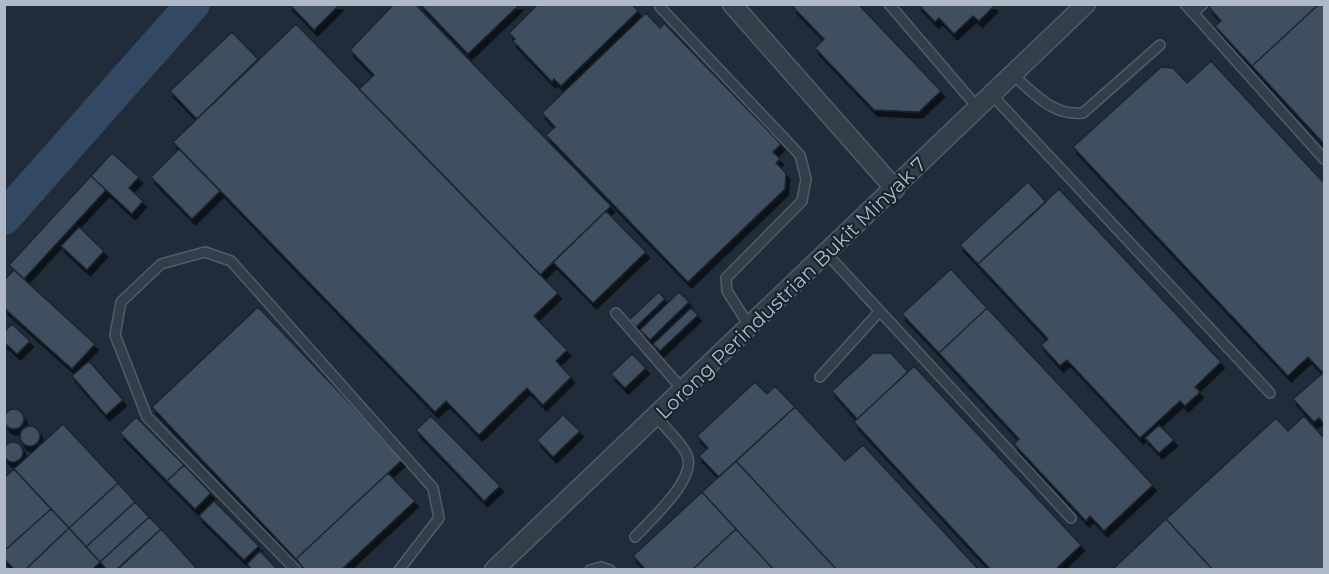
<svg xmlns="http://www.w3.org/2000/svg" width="1329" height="574" viewBox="0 0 1329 574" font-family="Montserrat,sans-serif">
  <defs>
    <filter id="shadow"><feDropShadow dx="3.5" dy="6" stdDeviation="0" flood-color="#0009"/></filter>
  </defs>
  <rect width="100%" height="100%" fill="#202c3a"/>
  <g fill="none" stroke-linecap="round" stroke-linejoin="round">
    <path stroke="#334863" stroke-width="34" d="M4 218 193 4"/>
  </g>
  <path fill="#414f60" stroke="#1b2531" stroke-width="1.5" filter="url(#shadow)" d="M289 4H340L314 30Z
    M394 4H415L611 206 540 275 359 89 374 75 350 50Z
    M420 4H520L468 54Z
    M538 4H632L638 11 561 86 554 79 552 82 513 41 515 39 509 33Z
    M795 4H858L941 91 919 112 874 110 815 48 824 39 793 7Z
    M918 4H993L994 6 979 21 973 16 954 34 939 18 935 22Z
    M1212 4 1238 5 1319 4 1252 66 1215 26 1221 21 1209 7Z
    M1319 4H1324V144L1252 66Z
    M646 13 660 28 664 23 781 144 773 152 780 159 776 163 786 173 785 189 688 282 546 135 555 127 542 113Z
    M296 24 558 293 534 316 567 350 556 361 571 377 543 405 527 388 479 435 446 401 435 412 173 142Z
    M232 32 258 59 197 119 170 91Z
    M1211 61 1324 183V370L1322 372 1308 357 1288 376 1073 147 1161 67 1173 68 1187 83Z
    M179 149 220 191 192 219 151 177Z
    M112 153 139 177 129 188 143 201 132 214 91 176Z
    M91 176 106 190 24 279 9 265Z
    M1028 182 1046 202 978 264 960 245Z
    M1059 189 1221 362 1195 387 1200 392 1185 406 1180 401 1140 438 1067 360 1060 366 1041 345 1048 339 978 264Z
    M606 211 646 252 593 303 553 262Z
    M79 227 104 251 87 270 61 246Z
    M951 269 987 308 939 353 902 314Z
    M14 270 95 344 72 369 4 308V280Z
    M659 292 665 299 636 327 629 320Z
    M679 292 689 302 650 340 640 330Z
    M258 307 403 459 296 559 152 407Z
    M691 308 698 315 660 351 653 344Z
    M987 308 1153 485 1104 531 1090 516 1086 521 1014 444 1019 439 939 353Z
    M12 324 30 341 17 354 4 342V332Z
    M873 353H891L908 372 857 419 832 391Z
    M632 354 646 368 625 388 611 374Z
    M89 361 123 400 106 415 72 376Z
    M914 366 1081 545 1055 570H991L854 422Z
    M1324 372V424L1319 418 1314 422 1293 399Z
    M755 382 767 394 775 386 795 407 719 477 699 456 708 448 697 436Z
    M795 407 845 461 863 445 979 570H837L736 461Z
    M4 419a10 10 0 1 1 20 0a10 10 0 1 1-20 0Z
    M563 415 580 431 553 457 537 440Z
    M431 416 500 486 484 501 416 430Z
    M1304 416 1324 438V570H1213L1166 519 1276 418 1288 431Z
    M136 417 184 465 167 481 120 433Z
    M63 424 118 483 69 528 14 469Z
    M1159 425 1174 440 1159 453 1145 438Z
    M20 436a10 10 0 1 1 20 0a10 10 0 1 1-20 0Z
    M3 452a10 10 0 1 1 20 0a10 10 0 1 1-20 0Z
    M736 461 837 570H774L736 529 702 492Z
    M184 465 211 493 195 509 167 481Z
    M14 469 51 509 4 551V478Z
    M388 473 415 501 341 570H305L296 559Z
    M118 483 135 502 86 547 69 528Z
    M702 492 736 529 692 570H646L633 556Z
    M214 501 259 546 244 560 199 516Z
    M135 502 149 517 100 562 86 547Z
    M51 509 69 528 25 570H15L4 559V551Z
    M149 517 161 529 117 570H107L100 562Z
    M1166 519 1213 570H1112Z
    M69 528 100 562 92 570H25Z
    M161 529 198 570H118L117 569Z
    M736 529 774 570H692Z
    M260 551 278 570H252L247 564Z"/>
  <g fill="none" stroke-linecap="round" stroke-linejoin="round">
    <defs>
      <path id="lane" d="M889 4 978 108
        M1185 4 1324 159
        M660 7 800 155 806 179 802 201 726 278 727 291 750 327
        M1193 13 1203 4
        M1013 75C1035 94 1052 116 1083 113L1160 45
        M992 95 1270 393
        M827 254 1071 518
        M616 313 683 390
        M820 377 880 311
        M635 537C650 520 700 477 686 453 679 440 665 428 656 416
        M296 570 147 417 115 335 121 302 161 264 205 252 231 261 433 488 439 518 399 570
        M590 570 601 567 610 570"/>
      <path id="street" d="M732 4 895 189
        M494 570 1086 4"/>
    </defs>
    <use href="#lane" stroke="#525c68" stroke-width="12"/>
    <use href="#street" stroke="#525c68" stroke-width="21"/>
    <use href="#lane" stroke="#343e4b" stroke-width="9"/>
    <use href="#street" stroke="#343e4b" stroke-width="18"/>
  </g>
  <g text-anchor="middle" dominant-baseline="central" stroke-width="4.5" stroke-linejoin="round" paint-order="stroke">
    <g font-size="20" fill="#afb9c7" stroke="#19232f">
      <text transform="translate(791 288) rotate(-44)">Lorong Perindustrian Bukit Minyak 7</text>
    </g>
  </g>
  <rect width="1329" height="574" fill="none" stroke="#afb9c7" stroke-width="12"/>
</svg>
